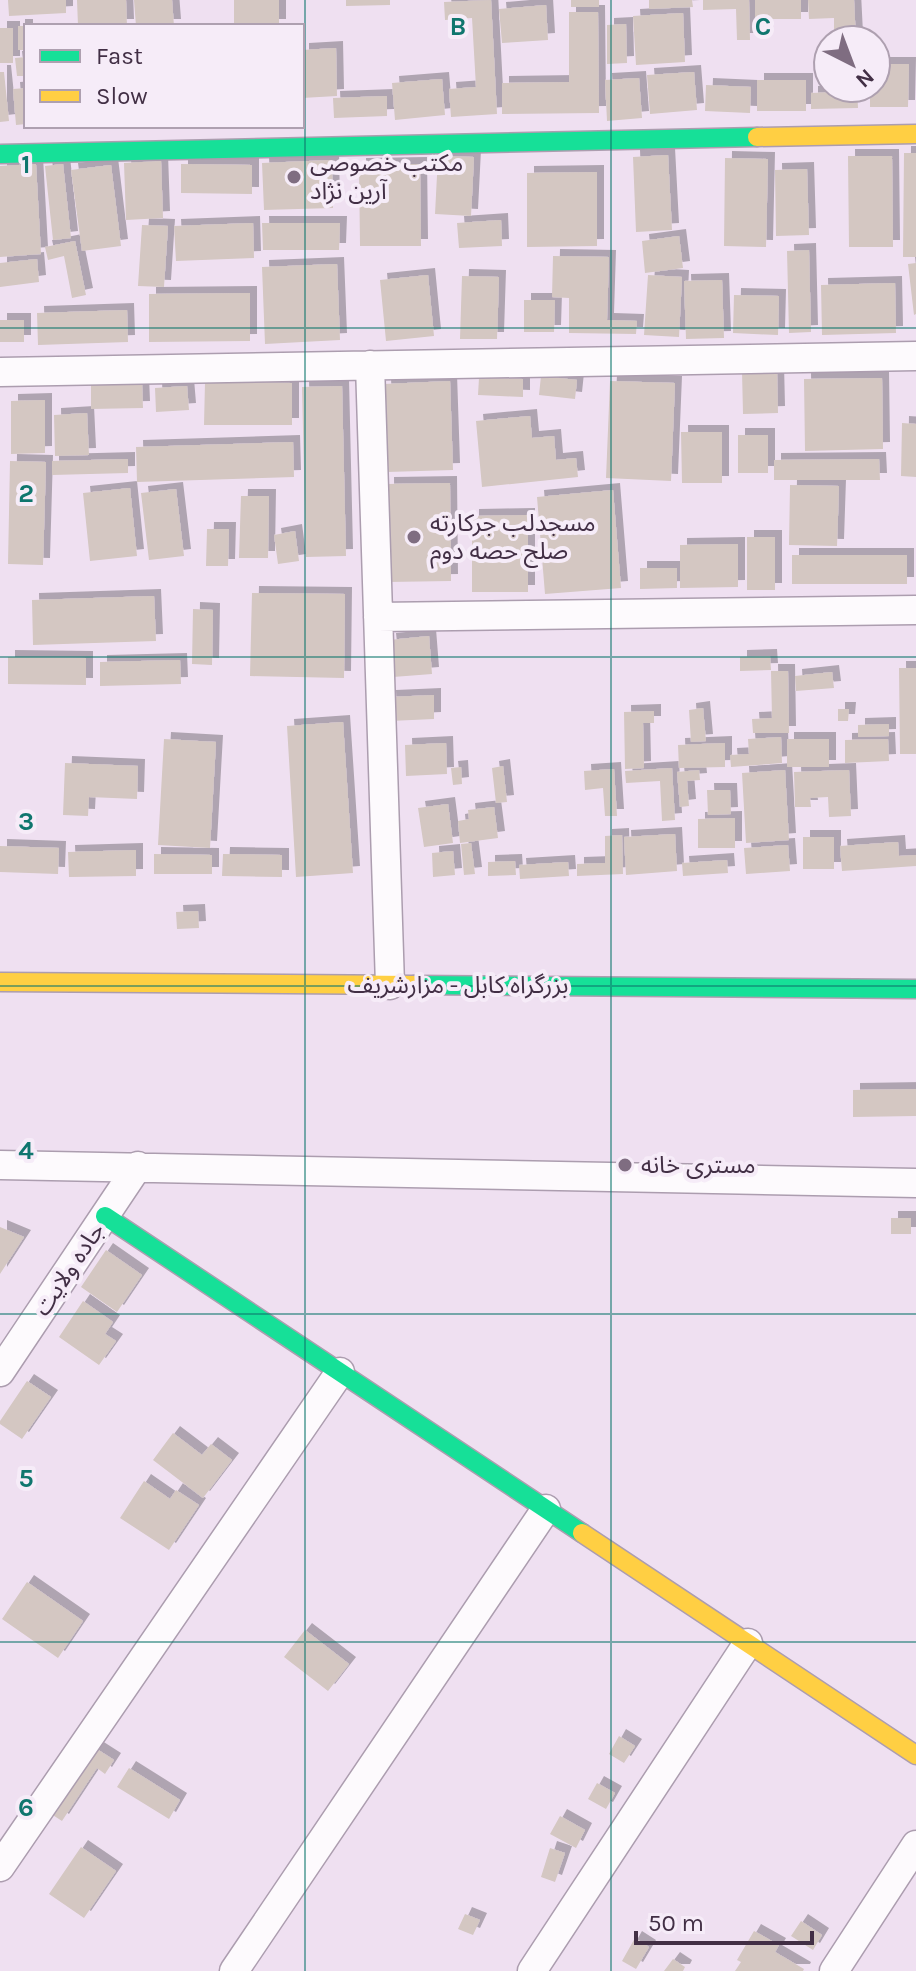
<svg xmlns="http://www.w3.org/2000/svg" width="916" height="1971" viewBox="0 0 916 1971" font-family="Karla,'Noto Sans Arabic',sans-serif">
  <defs>
    <filter id="shadow"><feDropShadow dx="7" dy="-7" stdDeviation="0" flood-color="#0004"/></filter>
  </defs>
  <rect width="100%" height="100%" fill="#efe0f1"/>
  <path fill="#d4c7c2" filter="url(#shadow)" d="M8 0H66V13L9 16Z
    M77 0H126L127 26H78Z
    M134 0H172L174 26H136Z
    M234 0H279V26H234Z
    M346 0H390V5L346 6Z
    M491 0 497 114 451 117 449 89 476 87 472 18 445 20 444 2Z
    M571 0H599V7H571Z
    M649 0H692L693 7 649 9Z
    M703 0H749L750 40H737L736 9 703 10Z
    M755 0H801V19H755Z
    M808 0H854L856 40H834V18L809 19Z
    M546 5 548 40 502 43 499 9Z
    M569 12H598L599 113 502 114V83L569 82Z
    M683 13 685 62 636 65 633 16Z
    M626 24 627 63 607 64V25Z
    M18 26H26V50H18Z
    M0 28H13V63H0Z
    M336 48 337 96 302 98V50Z
    M26 57V76H17L15 58Z
    M876 64H909L908 107H870V88H876Z
    M0 72H4L9 121 0 122Z
    M694 72 697 110 650 114 647 75Z
    M639 78 642 118 607 121 605 80Z
    M442 79 445 115 395 120 392 83Z
    M757 80H806V111H757Z
    M706 85 751 87 750 113 705 111Z
    M26 88V124L16 125 13 89Z
    M836 88H857L858 108 811 109V93L836 92Z
    M387 96V116L334 118 333 98Z
    M904 153H916V257H903Z
    M668 155 672 230 636 232 633 157Z
    M438 156 474 157 471 216 435 214Z
    M848 156H892L893 247H849Z
    M725 158 768 159 766 247 724 246Z
    M332 160 333 208 264 210 262 163Z
    M161 161 163 218 126 220 124 163Z
    M36 164 41 254 0 257V166Z
    M63 164 71 238 53 240 45 166Z
    M181 164 252 165V194L181 193Z
    M420 164 421 246H360L359 165Z
    M111 165 121 246 82 251 71 170Z
    M807 169 809 235 776 236 775 170Z
    M597 172V246L527 247V173Z
    M501 220 502 246 459 248 457 223Z
    M253 223 254 258 176 261 174 226Z
    M262 223H340L339 250H263Z
    M142 225 168 226 164 287 138 286Z
    M679 236 683 268 645 273 642 241Z
    M75 241 86 295 72 298 64 256 48 260 45 247Z
    M809 250 811 332 789 333 787 251Z
    M553 256 609 257 607 320 637 321 636 334 569 333V298L552 297Z
    M37 259 39 282 0 287V263Z
    M916 263V314L914 315 908 264Z
    M337 264 340 340 265 344 262 267Z
    M428 275 434 336 386 341 380 280Z
    M648 275 682 277 679 337 644 335Z
    M462 276 499 277 497 339H460Z
    M722 280 724 338 686 339 684 281Z
    M895 283 896 333 822 335 821 285Z
    M250 293V341L149 342V294Z
    M734 295 779 296 778 335 733 333Z
    M524 300H555L554 332H524Z
    M127 310 128 342 38 345 37 313Z
    M0 320H24V342H0Z
    M742 371H777L778 413 743 414Z
    M541 376 577 380 575 399 539 395Z
    M479 378 523 379V397L478 395Z
    M882 378 883 449 805 451 804 379Z
    M450 381 453 470 387 472 384 384Z
    M610 381 675 383 671 481 606 478Z
    M205 382 292 383V425H204Z
    M142 383 143 408 91 409V385Z
    M187 386 189 410 156 412 155 388Z
    M342 386 346 556 306 557 302 387Z
    M45 400V453L11 454V401Z
    M87 413 89 455 55 456 54 415Z
    M530 416 532 438 554 436 556 460 576 458 578 477 482 487 476 421Z
    M902 423 916 424V477L901 476Z
    M681 432H722V483H682Z
    M738 435H768V473H738Z
    M293 442 294 477 137 482 136 447Z
    M128 459V473L52 475V461Z
    M879 459 880 480H774V460Z
    M10 461 46 462 43 565 8 564Z
    M450 483 451 581 388 582 387 484Z
    M790 485 839 486 837 546 789 545Z
    M130 488 137 556 90 561 83 493Z
    M176 489 184 556 149 560 141 493Z
    M613 490 621 588 545 594 537 497Z
    M241 496H269L268 558H239Z
    M528 515V592H472V516Z
    M207 529H229L228 566H206Z
    M295 531 299 561 278 564 274 535Z
    M747 537H775V590H747Z
    M738 544V587L680 588V545Z
    M792 555H907V584H792Z
    M640 568H677V588L640 589Z
    M252 593 345 594 344 678 250 676Z
    M154 596 156 641 33 645 32 600Z
    M193 609 213 610 212 665 192 664Z
    M429 636 432 674 393 677 389 640Z
    M770 656 771 670 740 671V657Z
    M8 657 86 658V685L8 684Z
    M180 660 181 684 100 686V662Z
    M899 668H916V754H900Z
    M771 671H788L789 733H753L752 719 772 718Z
    M832 672 834 688 796 691 795 676Z
    M434 695V719L390 721 389 697Z
    M703 708 706 741 691 742 689 710Z
    M838 709H849L848 721H838Z
    M654 711V723H643L644 768 625 769 624 712Z
    M343 722 353 873 296 877 287 726Z
    M889 724V736L858 737V725Z
    M781 737 782 763 731 767 730 755 749 754 748 739Z
    M164 739 216 742 210 848 158 845Z
    M787 739H829V767H787Z
    M888 739 889 761 845 763V740Z
    M446 743 447 774 406 776 405 745Z
    M725 743V767L679 768 678 745Z
    M65 763 138 766 137 799 89 797 88 816 63 815Z
    M503 766 507 802 496 803 492 768Z
    M461 767 462 784 453 785 451 768Z
    M672 768 675 820 662 821 660 781 626 783 625 771Z
    M614 769 617 816H605L603 788 585 790 584 771Z
    M699 770 700 780 687 781 689 806 680 807 677 772Z
    M785 770 789 840 746 843 742 773Z
    M849 770 851 816 829 817 828 797 810 798 811 807H795L794 772Z
    M707 790H730L731 814 708 815Z
    M448 804 453 843 424 847 418 808Z
    M494 807 498 838 460 843 458 821 469 819 468 810Z
    M735 818V848H698V819Z
    M675 834 677 871 626 875 624 837Z
    M622 835 623 874 577 876V864L605 863V836Z
    M803 837H834V869H803Z
    M898 842 899 856 916 855V866L842 871 840 846Z
    M471 843 475 874 464 875 461 844Z
    M788 845 790 871 746 874 744 848Z
    M0 846 59 848 58 874 0 872Z
    M136 850V876L69 877 68 852Z
    M453 851 455 875 433 877 432 853Z
    M154 854 212 855V874H154Z
    M223 854 282 855V877L222 876Z
    M727 860 728 873 683 876 682 863Z
    M515 861 516 875 488 876V862Z
    M568 862 569 876 520 879 519 865Z
    M198 911 199 928 177 929 176 912Z
    M916 1089V1116L853 1117V1090Z
    M891 1218H911V1234H891Z
    M0 1227 24 1237 0 1274Z
    M106 1250 142 1275 117 1312 81 1287Z
    M83 1301 113 1322 105 1334 116 1341 99 1365 59 1337Z
    M27 1381 51 1397 22 1439 0 1424V1421Z
    M173 1433 202 1455 211 1444 232 1460 203 1498 153 1460Z
    M144 1481 170 1499 176 1490 199 1505 169 1550 120 1518Z
    M27 1582 83 1621 58 1658 2 1619Z
    M305 1630 349 1664 328 1691 284 1657Z
    M619 1736 635 1746 624 1763 609 1754Z
    M89 1744 114 1760 105 1774 97 1768 62 1821 45 1810Z
    M129 1768 180 1800 169 1819 117 1787Z
    M597 1783 615 1793 606 1809 588 1799Z
    M560 1816 585 1830 576 1848 550 1834Z
    M81 1847 116 1871 84 1918 49 1894Z
    M550 1848 565 1853 555 1882 541 1877Z
    M465 1914 480 1920 473 1935 458 1929Z
    M801 1921 822 1935 813 1950 791 1936Z
    M754 1931 779 1945 775 1952 804 1969 803 1971H735L741 1962 737 1960Z
    M635 1938 649 1947 636 1969 622 1961Z
    M673 1959 685 1967 683 1971H664Z"/>
  <g fill="none" stroke-linecap="round" stroke-linejoin="round">
    <defs>
      <path id="street" d="M370 365 390 985
        M0 372 916 356
        M378 617 916 610
        M0 1165 916 1183
        M0 1372 138 1166
        M0 1867 340 1372
        M234 1971 546 1509
        M532 1971 748 1643
        M834 1971 916 1845"/>
      <path id="fast" d="M0 154 757 137
        M414 985 916 989
        M105 1216 582 1533"/>
      <path id="slow" d="M757 137 916 134
        M0 982 414 985
        M582 1533 916 1755"/>
    </defs>
    <use href="#street" stroke="#ac9daf" stroke-width="31"/>
    <use href="#fast" stroke="#ac9daf" stroke-width="21"/>
    <use href="#slow" stroke="#ac9daf" stroke-width="21"/>
    <use href="#street" stroke="#fdfafd" stroke-width="28"/>
    <use href="#fast" stroke="#16e098" stroke-width="18"/>
    <use href="#slow" stroke="#ffcf43" stroke-width="18"/>
  </g>
  <path fill="none" stroke="#0f766e" stroke-width="2" stroke-opacity="0.55" d="M305 0V1971M611 0V1971M0 328H916M0 657H916M0 986H916M0 1314H916M0 1642H916"/>
  <g fill="#7f6d81" stroke="#f6ecf8" stroke-width="3">
    <circle cx="294" cy="177" r="8"/>
    <circle cx="414" cy="537" r="8"/>
    <circle cx="625" cy="1165" r="8"/>
  </g>
  <g text-anchor="middle" dominant-baseline="central" stroke-width="8" stroke-linejoin="round" paint-order="stroke">
    <g font-size="24" fill="#422f45" stroke="#f6ecf8" text-anchor="start">
      <text x="310" y="163">مکتب خصوصی<tspan x="310" dy="28">آرین نژاد</tspan></text>
      <text x="430" y="523">مسجدلب جرکارته<tspan x="430" dy="28">صلح حصه دوم</tspan></text>
      <text x="641" y="1165">مستری خانه</text>
    </g>
    <g font-size="24" fill="#422f45" stroke="#f6ecf8">
      <text x="458" y="985">بزرگراه کابل - مزارشریف</text>
      <text transform="translate(69 1269) rotate(-56)">جاده ولایت</text>
    </g>
  </g>
  <g font-size="26" text-anchor="middle" font-weight="bold" fill="#0f766e" stroke="#f6ecf8" stroke-width="8" stroke-linejoin="round" paint-order="stroke">
    <text x="458" y="35">B</text>
    <text x="763" y="35">C</text>
    <text x="26" y="173">1</text>
    <text x="26" y="502">2</text>
    <text x="26" y="830">3</text>
    <text x="26" y="1159">4</text>
    <text x="26" y="1487">5</text>
    <text x="26" y="1816">6</text>
  </g>
  <rect x="24" y="24" width="280" height="104" fill="#f6ecf8" stroke="#aea0b0" stroke-width="2"/>
  <rect x="40" y="50" width="40" height="12" fill="#16e098" stroke="#aea0b0" stroke-width="2"/>
  <text x="96" y="64" font-size="24" fill="#422f45">Fast</text>
  <rect x="40" y="90" width="40" height="12" fill="#ffcf43" stroke="#aea0b0" stroke-width="2"/>
  <text x="96" y="104" font-size="24" fill="#422f45">Slow</text>
  <g transform="translate(852 64) rotate(138)"><circle r="38" fill="#f6ecf8" stroke="#aea0b0" stroke-width="2"/>
  <path d="M0-6L14 30L0 20L-14 30Z" fill="#7f6d81"/>
  <text y="-12" font-size="22" font-weight="bold" text-anchor="middle" fill="#422f45">N</text>
  </g>
  <path d="M636 1931v12h176v-12" fill="none" stroke="#422f45" stroke-width="4"/>
  <text x="648" y="1931" font-size="24" fill="#422f45" stroke="#f6ecf8" stroke-width="6" paint-order="stroke">50 m</text>
</svg>
